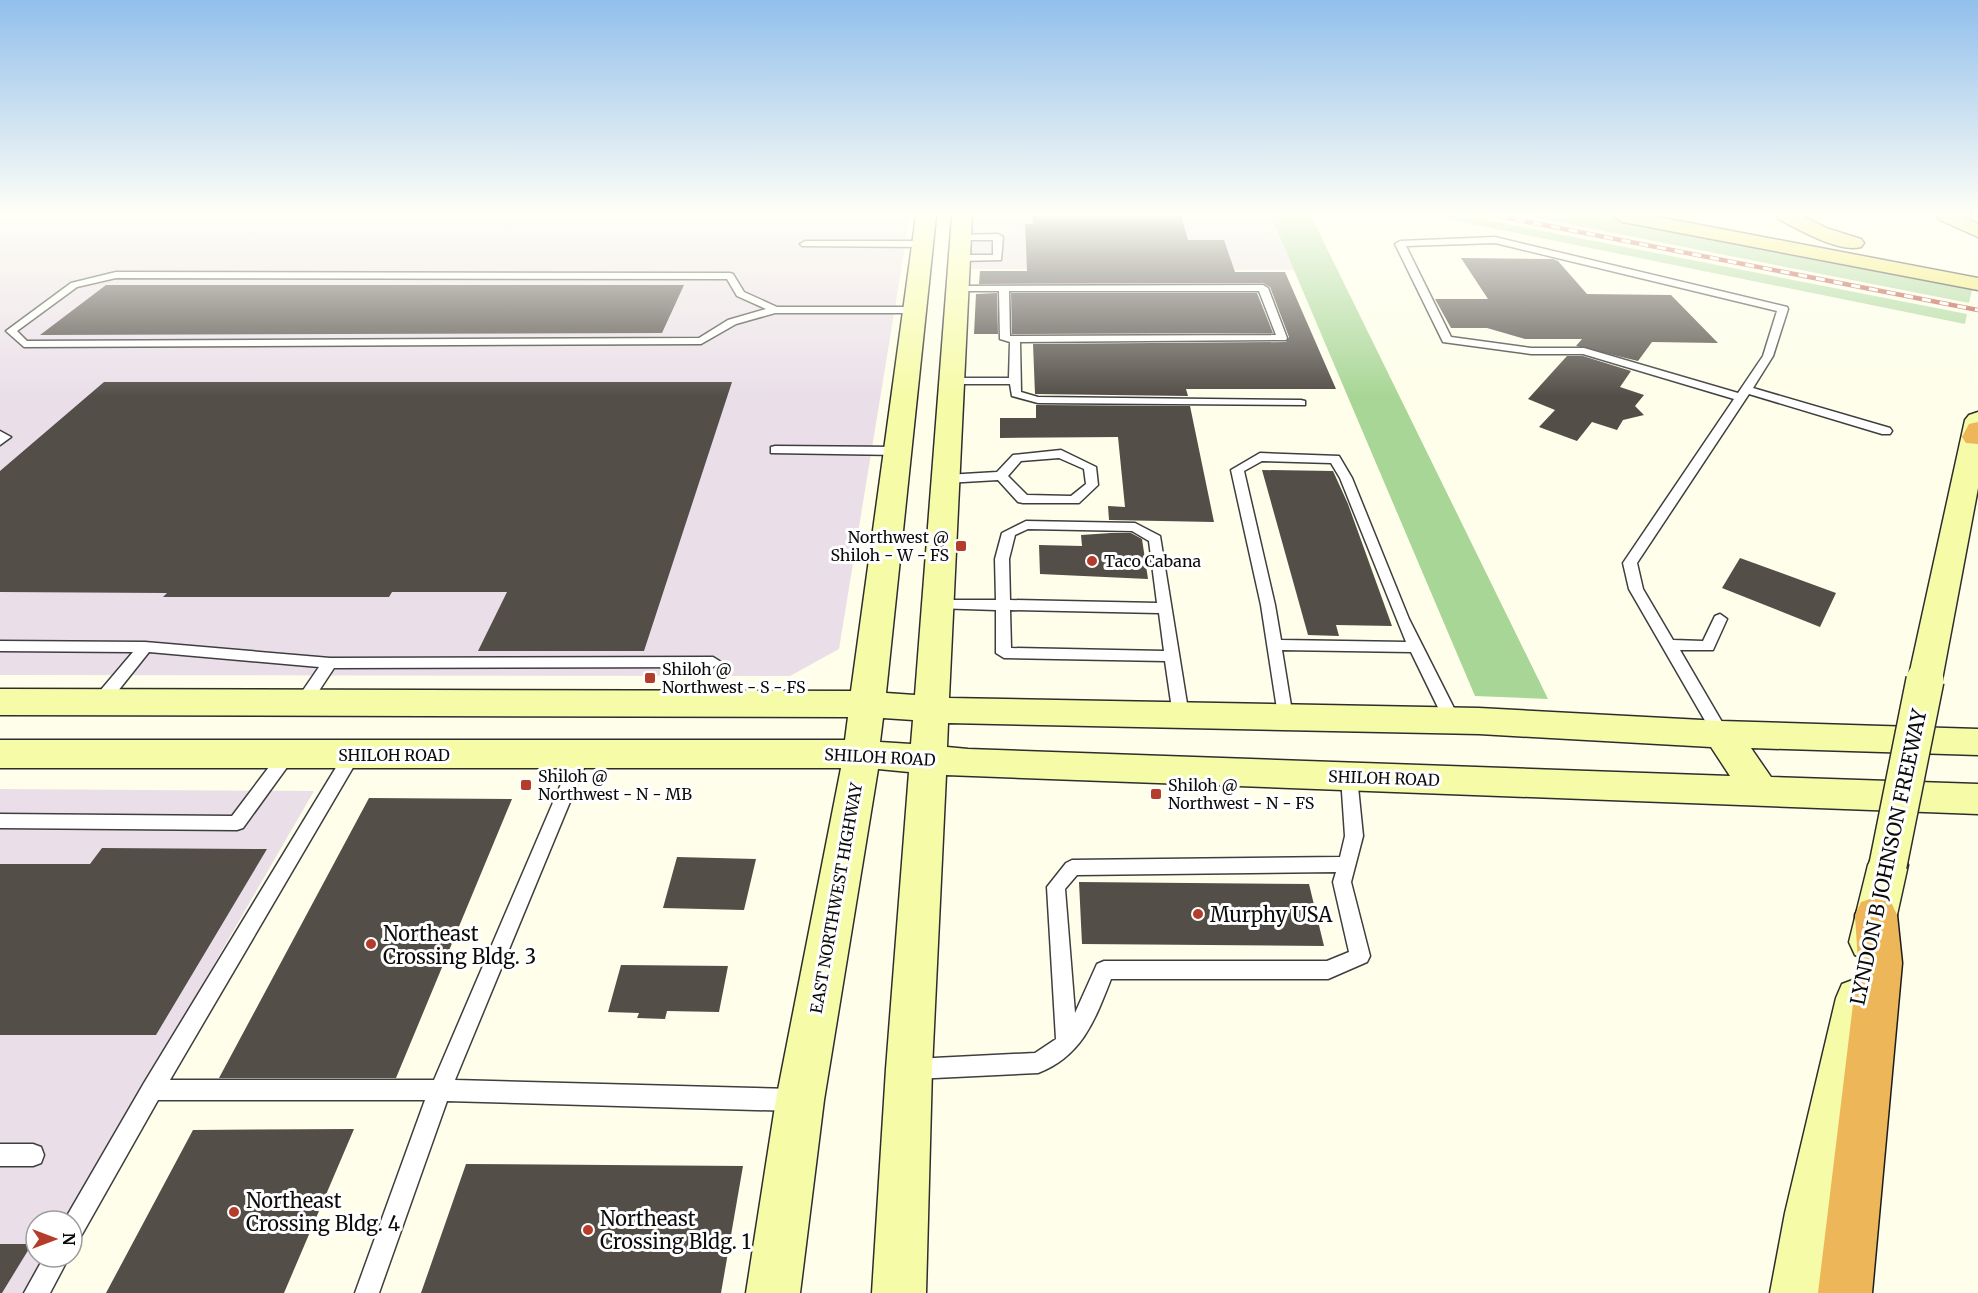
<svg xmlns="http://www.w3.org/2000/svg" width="1978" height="1293" viewBox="0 0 1978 1293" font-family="Merriweather,serif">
  <rect width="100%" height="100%" fill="#fefeea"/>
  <path fill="#eadfe9" d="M0 216H910L839 649 790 676 0 675Z
    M971 216H1271L1294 270 971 269Z
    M0 789 314 791 66 1221H36V1257H45L24 1293H0Z"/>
  <path fill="#a8d696" d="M1271 216H1311L1548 699 1475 696Z
    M1317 216H1467L1967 314 1965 324 1442 218Z
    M1527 216H1596L1972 290 1969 303Z"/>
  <path fill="#534e48" d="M1033 216H1181L1188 240H1224L1235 272H1285L1336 389H1186L1188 396 1035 394 1033 344 1286 342 1289 337 1270 287 1263 283 979 284 980 271H1027L1025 224H1033Z
    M1461 258 1553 259 1558 261 1587 294 1671 295 1718 343 1652 342 1638 361 1576 346 1582 339H1525L1487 328H1451L1435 299H1488Z
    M106 285H684L662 333 40 335Z
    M997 293 998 334H974L976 294Z
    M1011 293H1257L1273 333 1012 334Z
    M1567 356H1583L1631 371 1620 387 1644 395 1635 406 1644 415 1623 420 1617 430 1592 422 1577 441 1539 427 1555 410 1528 399Z
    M104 382H732L644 651H478L507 592H392L389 597H163L167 593 0 592V471Z
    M1036 405 1190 406 1214 522 1109 520 1108 506 1125 507 1118 437 1000 438V418H1036Z
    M1262 470 1333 471 1348 504 1392 626 1336 625 1339 636 1308 635Z
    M1111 533H1131L1142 539 1148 579 1040 574 1039 545 1082 546 1081 535Z
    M1740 558 1836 593 1820 627 1722 588Z
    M369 798 512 799 396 1078H219Z
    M102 848 267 849 156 1035H0V864H90Z
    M677 857 756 859 744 910 663 908Z
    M1079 882 1309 884 1324 946 1082 944Z
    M621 965 728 966 719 1012 667 1011 665 1019 637 1018 639 1013 608 1012Z
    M354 1129 284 1293H106L193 1130Z
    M466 1164 743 1166 721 1293H421Z
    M0 1244H32L2 1293H0Z"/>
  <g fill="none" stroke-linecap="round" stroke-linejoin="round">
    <defs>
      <path id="service" d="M998 234 1003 237 1001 260 959 261 954 258 959 255H993V240H960L957 239V235Z
        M1495 237 1787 307 1788 309 1773 356 1753 388 1890 428 1892 431 1890 434H1882L1749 394 1637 563 1643 589 1673 640 1703 641 1715 616 1720 614 1727 619 1713 650H1680L1729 734 1727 738H1715L1629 589 1623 563 1734 399 1583 354H1531L1443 342 1395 244 1400 241ZM1495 243 1777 311 1763 356 1738 393 1584 348H1531L1451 337 1406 246Z
        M805 241H923L928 244 923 247 802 246 800 244Z
        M116 272 730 273 733 274 744 292 777 307H915L920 310 915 313H775L736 324 701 344 24 347 6 331 71 283ZM116 278 727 279 737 296 766 309 728 320 699 338 27 341 17 331 77 287Z
        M1263 285 1268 288 1287 338 1286 340 1020 342 1021 392 1038 397 1301 400 1305 401V405L1038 403 1012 396 1010 384H952L946 381 952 378H1009L1010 342 1000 339 999 291H958L955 290V286ZM1009 291H1259L1276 335 1010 336Z
        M0 431 11 437 0 445Z
        M775 446 899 447 905 451 899 455 771 453V447Z
        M1061 450 1096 467 1098 485 1079 503H1023L1018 502 998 480 946 483 940 479 946 475 997 472 1013 455ZM1059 458 1084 469 1086 484 1071 496 1027 495 1008 476 1021 461Z
        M1260 453 1339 456 1352 478 1409 619 1460 720 1458 724H1446L1411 652 1282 650 1293 718 1291 722H1279L1261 605 1231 470ZM1262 461 1331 463 1340 478 1406 642 1281 640 1275 605 1244 471Z
        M1026 521 1135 523 1160 536 1189 716 1187 720H1175L1173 716 1165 661 1004 658 996 653V610L934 608 932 605 934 602 939 600H996L995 559 1002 533ZM1028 529 1132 531 1149 541 1157 603 1010 600 1009 559 1015 535ZM1010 610 1159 613 1164 651 1011 648Z
        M0 641 145 642 330 658 713 657 721 662 713 667 334 668 309 706H297L295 702 319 667 149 652 106 706H94L92 702 94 698 133 652 0 651Z
        M287 749 293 751 295 755 293 759 243 828 237 830 0 828V814L232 816 281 751Z
        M352 749 358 751 360 755 358 759 170 1080H434L573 756 575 752H587L589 756 455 1080 794 1089 802 1092 805 1100 802 1108 794 1111 447 1101 379 1293H355L425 1100H158L80 1238 72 1242V1221H64L144 1083 346 751Z
        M1349 771 1355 772 1357 777 1363 836 1351 882 1370 956 1367 962 1328 979H1111C1095 1020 1082 1056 1038 1073L914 1079 907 1076 903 1069 907 1062 914 1059 1035 1053 1056 1039 1047 887 1066 863 1072 860 1340 857 1345 836 1341 777 1343 772ZM1336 872 1333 882 1349 952 1327 961H1104L1097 964 1075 1013 1065 889 1077 875Z
        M0 1144H33L41 1147 44 1155 41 1163 33 1166H0Z
        M44 1257H69L50 1293H24Z"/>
      <path id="secondary" d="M916 216H936L886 693 915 695 952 216H972L949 698 1479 708 1721 721 1978 729V755L1751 748 1771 777 1978 784V814L946 775 932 1069 926 1293H872L886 1069 909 772 878 769 824 1100 800 1293H746L776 1100 841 768H0V740H845L848 717 0 715V689L851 691ZM883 718 913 720 911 744 880 742ZM948 723 1479 734 1711 747 1730 776 968 749 947 747Z
        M1978 412V488L1942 680 1937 688 1925 692 1913 688 1908 680 1965 420 1969 415Z
        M1888 848 1902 853 1908 865 1891 942 1885 955 1870 961 1855 955 1849 942 1868 865 1874 853Z
        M1858 978 1874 984 1880 998 1837 1213 1824 1293H1770L1785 1213 1836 998 1842 984Z"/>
      <path id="primary" d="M1613 216H1653L1978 278V290L1623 222Z
        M1777 216H1802L1829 229 1861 239 1864 243 1861 247C1839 253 1800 230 1780 220Z
        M1937 216H1962L1978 224V237L1940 220Z"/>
      <path id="motorway" d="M1978 422V444L1966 443 1962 437 1969 424Z
        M1876 897 1891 902 1897 915 1902 963 1872 1293H1818L1858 963 1855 915 1861 902Z"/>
    </defs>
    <use href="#service" stroke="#3e3e3e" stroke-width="3"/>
    <use href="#secondary" stroke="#2d2d2d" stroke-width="3"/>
    <use href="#primary" stroke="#1c1c1c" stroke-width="3"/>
    <use href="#motorway" stroke="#1c1c1c" stroke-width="3"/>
    <use href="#service" fill="#fff" fill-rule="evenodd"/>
    <use href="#secondary" fill="#f6fba8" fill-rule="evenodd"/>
    <use href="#primary" fill="#f2e866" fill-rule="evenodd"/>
    <use href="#motorway" fill="#edb759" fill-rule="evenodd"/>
    <defs>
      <path id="rail" d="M1498 216 1978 310"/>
    </defs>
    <use href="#rail" stroke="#b43c2a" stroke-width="4.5"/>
    <use href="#rail" stroke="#fff" stroke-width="3" stroke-dasharray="9" stroke-linecap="butt"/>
    <defs>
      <path id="secondary-bridge" d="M1888 865 1925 680"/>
    </defs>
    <use href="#secondary-bridge" stroke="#2d2d2d" stroke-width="40" stroke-linecap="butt"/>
    <use href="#secondary-bridge" stroke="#f6fba8" stroke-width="37"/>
  </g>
  <linearGradient id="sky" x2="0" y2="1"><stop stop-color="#92bfec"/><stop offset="0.54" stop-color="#fffff6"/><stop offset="1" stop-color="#fffff6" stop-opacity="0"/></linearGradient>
  <rect width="1978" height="397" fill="url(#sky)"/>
  <g fill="#b43c2a" stroke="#fff" stroke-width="2">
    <rect x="955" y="540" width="12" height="12" rx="3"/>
    <circle cx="1092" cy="561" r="6"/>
    <rect x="644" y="672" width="12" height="12" rx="3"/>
    <rect x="520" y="779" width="12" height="12" rx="3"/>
    <rect x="1150" y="788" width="12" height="12" rx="3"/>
    <circle cx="1198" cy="914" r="6"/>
    <circle cx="371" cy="944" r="6"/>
    <circle cx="234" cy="1212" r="6"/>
    <circle cx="588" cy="1230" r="6"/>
  </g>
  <g text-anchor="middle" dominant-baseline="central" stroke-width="6" stroke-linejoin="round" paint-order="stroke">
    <g font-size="16" fill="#0b0b0b" stroke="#fff" text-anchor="start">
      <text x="949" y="537" text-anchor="end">Northwest @<tspan x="949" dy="18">Shiloh - W - FS</tspan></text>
      <text x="1104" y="561">Taco Cabana</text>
      <text x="662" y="669">Shiloh @<tspan x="662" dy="18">Northwest - S - FS</tspan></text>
      <text x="538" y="776">Shiloh @<tspan x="538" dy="18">Northwest - N - MB</tspan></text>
      <text x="1168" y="785">Shiloh @<tspan x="1168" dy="18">Northwest - N - FS</tspan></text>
    </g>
    <g font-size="16" fill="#0b0b0b" stroke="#fff">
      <text x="394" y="755">SHILOH ROAD</text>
      <text transform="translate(880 757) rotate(3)">SHILOH ROAD</text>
      <text transform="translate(1384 778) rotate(2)">SHILOH ROAD</text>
      <text transform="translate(836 898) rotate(-80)">EAST NORTHWEST HIGHWAY</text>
    </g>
    <g font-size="20" fill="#0b0b0b" stroke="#fff">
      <text transform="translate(1888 857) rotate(-78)">LYNDON B JOHNSON FREEWAY</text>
    </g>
    <g font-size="20" fill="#0b0b0b" stroke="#fff" text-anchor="start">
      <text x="1210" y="914">Murphy USA</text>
      <text x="383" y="933">Northeast<tspan x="383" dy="23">Crossing Bldg. 3</tspan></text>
      <text x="246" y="1200">Northeast<tspan x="246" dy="23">Crossing Bldg. 4</tspan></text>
      <text x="600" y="1218">Northeast<tspan x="600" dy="23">Crossing Bldg. 1</tspan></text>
    </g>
  </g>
  <g transform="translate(54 1239) rotate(90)"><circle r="28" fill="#ffffff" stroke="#9d9d9d" stroke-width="1.5"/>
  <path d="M0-4.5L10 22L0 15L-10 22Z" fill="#b43c2a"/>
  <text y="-9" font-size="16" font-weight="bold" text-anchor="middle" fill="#0b0b0b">N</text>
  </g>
</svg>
